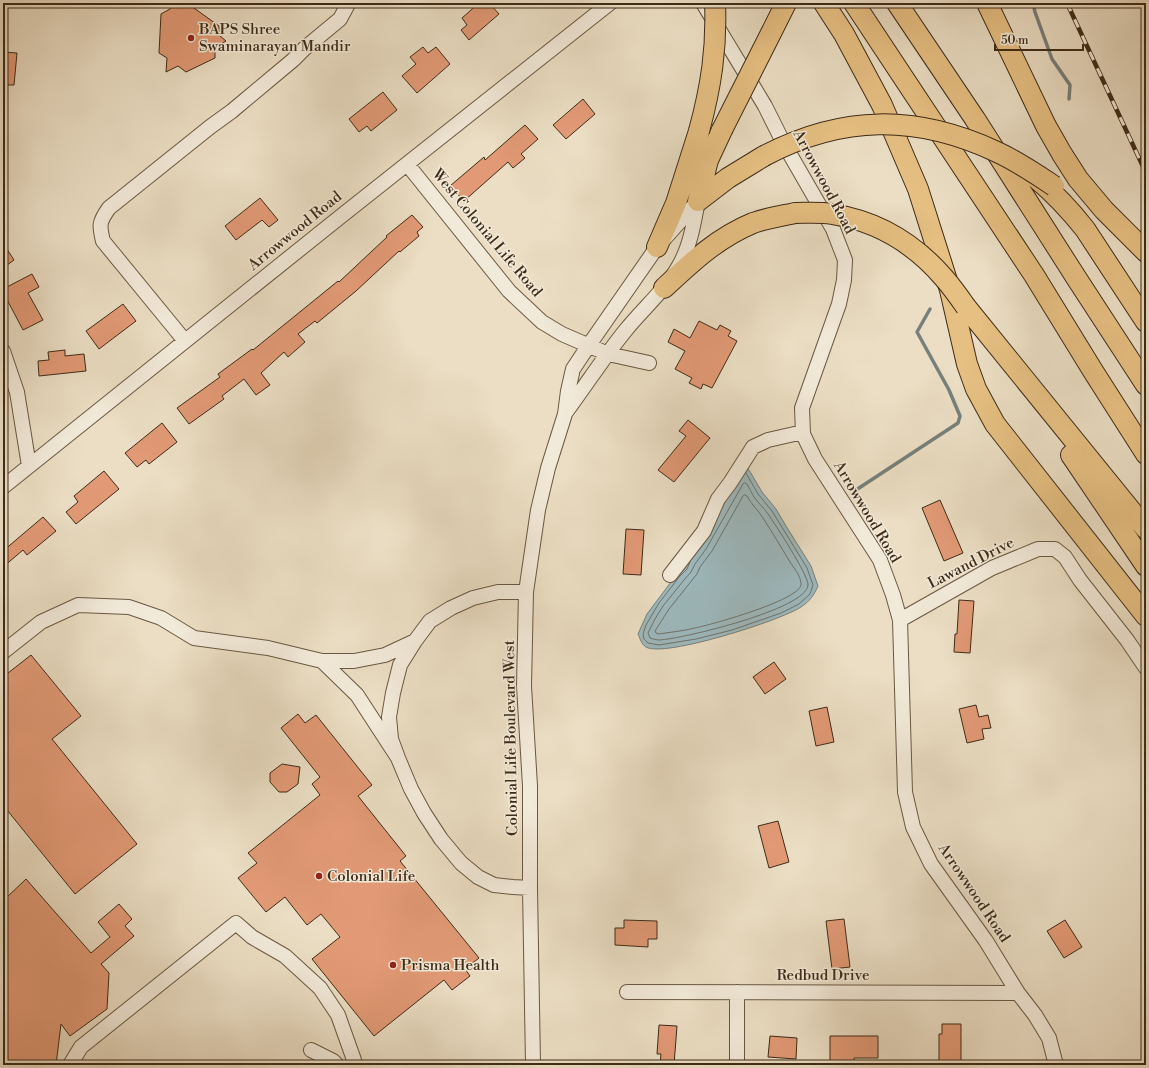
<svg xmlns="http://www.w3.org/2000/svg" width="1149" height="1068" viewBox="0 0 1149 1068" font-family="'Libre Bodoni',serif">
  <rect width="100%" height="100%" fill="#ebdec4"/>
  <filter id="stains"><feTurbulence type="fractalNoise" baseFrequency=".005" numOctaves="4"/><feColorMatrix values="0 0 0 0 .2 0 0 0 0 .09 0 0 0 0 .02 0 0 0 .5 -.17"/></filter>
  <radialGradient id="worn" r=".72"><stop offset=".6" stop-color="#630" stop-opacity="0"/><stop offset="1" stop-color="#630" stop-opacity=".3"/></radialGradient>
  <path fill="#9db9be" stroke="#77807b" d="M745 468 749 470 762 492 776 509 786 526 811 566 818 586C814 595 810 601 801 607 782 620 664 658 646 647 641 644 640 638 638 634L647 614 677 574Z"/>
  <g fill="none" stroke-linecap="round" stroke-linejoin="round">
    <path stroke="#6e726a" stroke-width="1" d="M745 483 747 484C749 488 752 493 754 497 758 503 764 508 768 514 775 524 809 576 808 585 807 609 682 639 659 640 657 640 653 639 650 638L648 633 655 619 663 606 684 580 691 572 695 564 706 549 743 484Z
      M745 495 747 496C751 504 758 510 763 518 772 532 781 547 790 562 794 568 800 575 801 583 805 599 710 625 695 628 683 631 671 632 659 634L656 633 655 631 669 609 697 574 700 567 712 551 743 496Z
      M690 562 687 569 680 576 659 603 646 625 643 634 644 639 648 643 659 645 696 639 732 630 781 613 799 604 810 594 813 585 807 568 772 511 758 494 746 473"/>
    <path stroke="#77807b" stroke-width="3.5" d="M1033 3 1035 12 1052 59 1070 85 1069 99
      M856 490 958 423 960 416 949 390 917 332 930 309"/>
  </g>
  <path fill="#e29a76" stroke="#3e2b17" d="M187 3 219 26V35L226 41 215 47V58L186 72 178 66 166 72 167 58 159 53 161 14 170 9 172 5 177 7Z
    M479 3H489L499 14 469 40 461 30 467 25 462 18Z
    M423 47 428 53 436 47 450 64 417 93 402 76 416 64 410 57Z
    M3 52 17 53 14 85H5L6 80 3 79Z
    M383 92 397 110 371 131 367 126 359 132 349 119Z
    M583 99 595 114 566 139 553 125Z
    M525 125 538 139 521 154 525 158 513 168 508 162 464 201 450 186 484 157 485 160Z
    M260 198 278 220 269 227 262 220 236 240 225 226Z
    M412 215 423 227 417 232 419 236 400 252 399 251 356 291 317 323 315 321 298 334 305 342 288 357 284 352 261 373 270 385 256 395 244 379 222 396 224 399 189 424 177 408 220 377 218 374 252 349 253 350 338 281 339 282 387 237 386 236Z
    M3 243 14 260 3 268Z
    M32 274 39 287 28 293 43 320 23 330 3 292V289Z
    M123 304 136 321 99 349 86 331Z
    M699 321 717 330 720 325 731 331 728 336 737 341 712 388 703 384 701 389 689 383 692 378 675 369 685 351 668 342 674 329 690 338Z
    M65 350V356L84 354 86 371 39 376 38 361 49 360 48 352Z
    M688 420 710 438 674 482 658 470 686 436 679 431Z
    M162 423 177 442 149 464 146 460 137 467 125 453Z
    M104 471 119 489 76 524 66 512 78 502 74 496Z
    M940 500 963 553 944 561 922 508Z
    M43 517 56 531 27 555 23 550 3 567V551Z
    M626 529 644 530 641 575 623 574Z
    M959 600 974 601 970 653 954 652 955 634H957Z
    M31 655 81 716 52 739 137 844 75 894 3 805V677Z
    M774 662 786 679 765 694 753 677Z
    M976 705 979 717 988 715 991 728 982 729 984 739 967 743 959 709Z
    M827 707 834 742 816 746 809 711Z
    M298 714 305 723 316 715 372 785 358 796 406 856 400 861 479 958 465 969 470 976 452 990 444 980 374 1036 312 959 340 937 321 914 307 925 285 897 266 912 238 878 257 863 248 853 320 795 312 784 320 777 281 728Z
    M282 764 300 767 298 784 287 792H279L270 782V773Z
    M778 821 789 862 769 868 758 826Z
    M26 879 91 953 110 937 98 922 119 904 132 919 125 926 134 936 101 964 109 973 107 1009 70 1036 61 1024 56 1065H3V988L5 976 3 901Z
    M844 919 850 967 832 969 826 921Z
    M624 920 657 921V939H648V947L615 945V928H624Z
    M1065 920 1082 947 1064 958 1047 931Z
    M942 1024H961V1065H939V1034H942Z
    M659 1025 677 1026 674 1065H660L661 1054H657Z
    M770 1036 797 1038 796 1059 768 1057Z
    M830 1036H878V1058H854V1065H830Z"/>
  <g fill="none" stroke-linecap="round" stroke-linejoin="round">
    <defs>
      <path id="minor" d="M703 3 765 106 784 144 833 229 845 260 844 280 839 304 802 408 803 434 815 459 880 560 893 595 900 620 905 792 913 827 931 864 986 941 1018 993 1035 1015 1049 1038 1056 1065
        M407 164 509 291 542 322 562 334 608 354 649 363
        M185 341 103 241C99 225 99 222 109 208L210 127 232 111 293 60 305 48 340 19 347 6V3
        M3 351 17 392 29 466
        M566 412C586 385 604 357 625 331 644 307 669 287 682 260 691 242 694 221 698 201
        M3 487 340 217 610 3
        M670 575 704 531 718 499 730 483 753 447 768 440 803 432
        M526 592H498L473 598 451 608 430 621 415 641 400 665 393 693 389 717 391 739 398 758 411 789 424 813 441 839 461 863 478 877 494 885 513 887 530 888
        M900 620 992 568 1038 549H1055L1065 557 1080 580 1127 640 1146 668
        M3 652 41 622 78 605 129 607 161 618 194 638 268 648 322 661 357 695 398 758
        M322 661H354L385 655 415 641
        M627 992 1018 993
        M737 992V1065
        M311 1050 333 1061 337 1065
        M70 1065 81 1047 236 923 252 937 285 956 320 988 338 1015 354 1060V1065
        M533 1065 530 888V786L524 686 526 592 538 510 548 468 565 414 568 391 573 369 589 345 657 247 698 201"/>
      <path id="highway" d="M824 3 844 34 882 105 918 189 950 290 967 364 976 389 995 424 1146 616
        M854 3 1034 275 1093 371 1146 454
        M897 3 975 119 1077 279 1146 385
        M987 3 1046 126 1062 154 1078 179 1104 210 1146 252
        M1036 178C1055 194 1070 210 1085 229L1146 322
        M698 201 728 178 764 156
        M698 201 708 160 722 130
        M657 247 676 203 699 131
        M664 288C692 262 717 238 753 223 767 218 781 216 795 213
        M966 307 1146 529
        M1071 455 1146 566"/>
    </defs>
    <use href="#minor" stroke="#695842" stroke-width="16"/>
    <use href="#highway" stroke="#3e2b17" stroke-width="22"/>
    <use href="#minor" stroke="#f2ead9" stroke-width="14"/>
    <use href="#highway" stroke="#e6bf82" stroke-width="20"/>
    <defs>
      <path id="rail" d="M1067 3 1146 173"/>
    </defs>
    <use href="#rail" stroke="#3e2b17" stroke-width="4.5"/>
    <use href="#rail" stroke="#f2ead9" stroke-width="3" stroke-dasharray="9" stroke-linecap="butt"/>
    <defs>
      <path id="highway-bridge" d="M722 130 771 33 786 3
        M699 131C711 87 717 48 715 3
        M764 156C842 115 916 114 997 152 1017 161 1036 174 1054 186
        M795 213C808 213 820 212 832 214 877 221 914 243 944 278 952 287 959 297 966 307"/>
    </defs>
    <use href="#highway-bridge" stroke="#3e2b17" stroke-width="22" stroke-linecap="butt"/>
    <use href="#highway-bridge" stroke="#e6bf82" stroke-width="20"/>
  </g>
  <g fill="#8f2418" stroke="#f2ead9" stroke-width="1.5">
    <circle cx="191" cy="38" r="4"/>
    <circle cx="319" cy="876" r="4"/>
    <circle cx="393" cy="965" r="4"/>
  </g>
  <g text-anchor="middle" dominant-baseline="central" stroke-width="3" stroke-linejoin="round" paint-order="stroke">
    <g font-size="15" fill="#3e2b17" stroke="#f2ead9" text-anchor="start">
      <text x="199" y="29">BAPS Shree<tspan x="199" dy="17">Swaminarayan Mandir</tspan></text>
      <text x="327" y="876">Colonial Life</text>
      <text x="401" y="965">Prisma Health</text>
    </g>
    <g font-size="15" fill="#3e2b17" stroke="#f2ead9">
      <text transform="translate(824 182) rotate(62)">Arrowwood Road</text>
      <text transform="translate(295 231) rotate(-39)">Arrowwood Road</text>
      <text transform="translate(487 233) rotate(50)">West Colonial Life Road</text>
      <text transform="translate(867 512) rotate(59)">Arrowwood Road</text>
      <text transform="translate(971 563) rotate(-27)">Lawand Drive</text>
      <text transform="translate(511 738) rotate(-91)">Colonial Life Boulevard West</text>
      <text transform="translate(974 893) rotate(56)">Arrowwood Road</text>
      <text x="823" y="975">Redbud Drive</text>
    </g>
  </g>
  <rect width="1149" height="1068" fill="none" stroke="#ebdec4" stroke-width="16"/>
  <rect x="4" y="4" width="1141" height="1060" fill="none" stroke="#3e2b17" stroke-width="2"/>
  <rect x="8" y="8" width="1133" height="1052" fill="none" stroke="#3e2b17"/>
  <path d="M995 44v6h88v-6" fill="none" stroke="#3e2b17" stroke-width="2"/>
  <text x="1001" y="44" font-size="12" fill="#3e2b17" stroke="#f2ead9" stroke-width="3" paint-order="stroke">50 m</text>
  <rect width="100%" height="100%" filter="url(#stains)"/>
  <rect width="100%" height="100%" fill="url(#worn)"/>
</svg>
